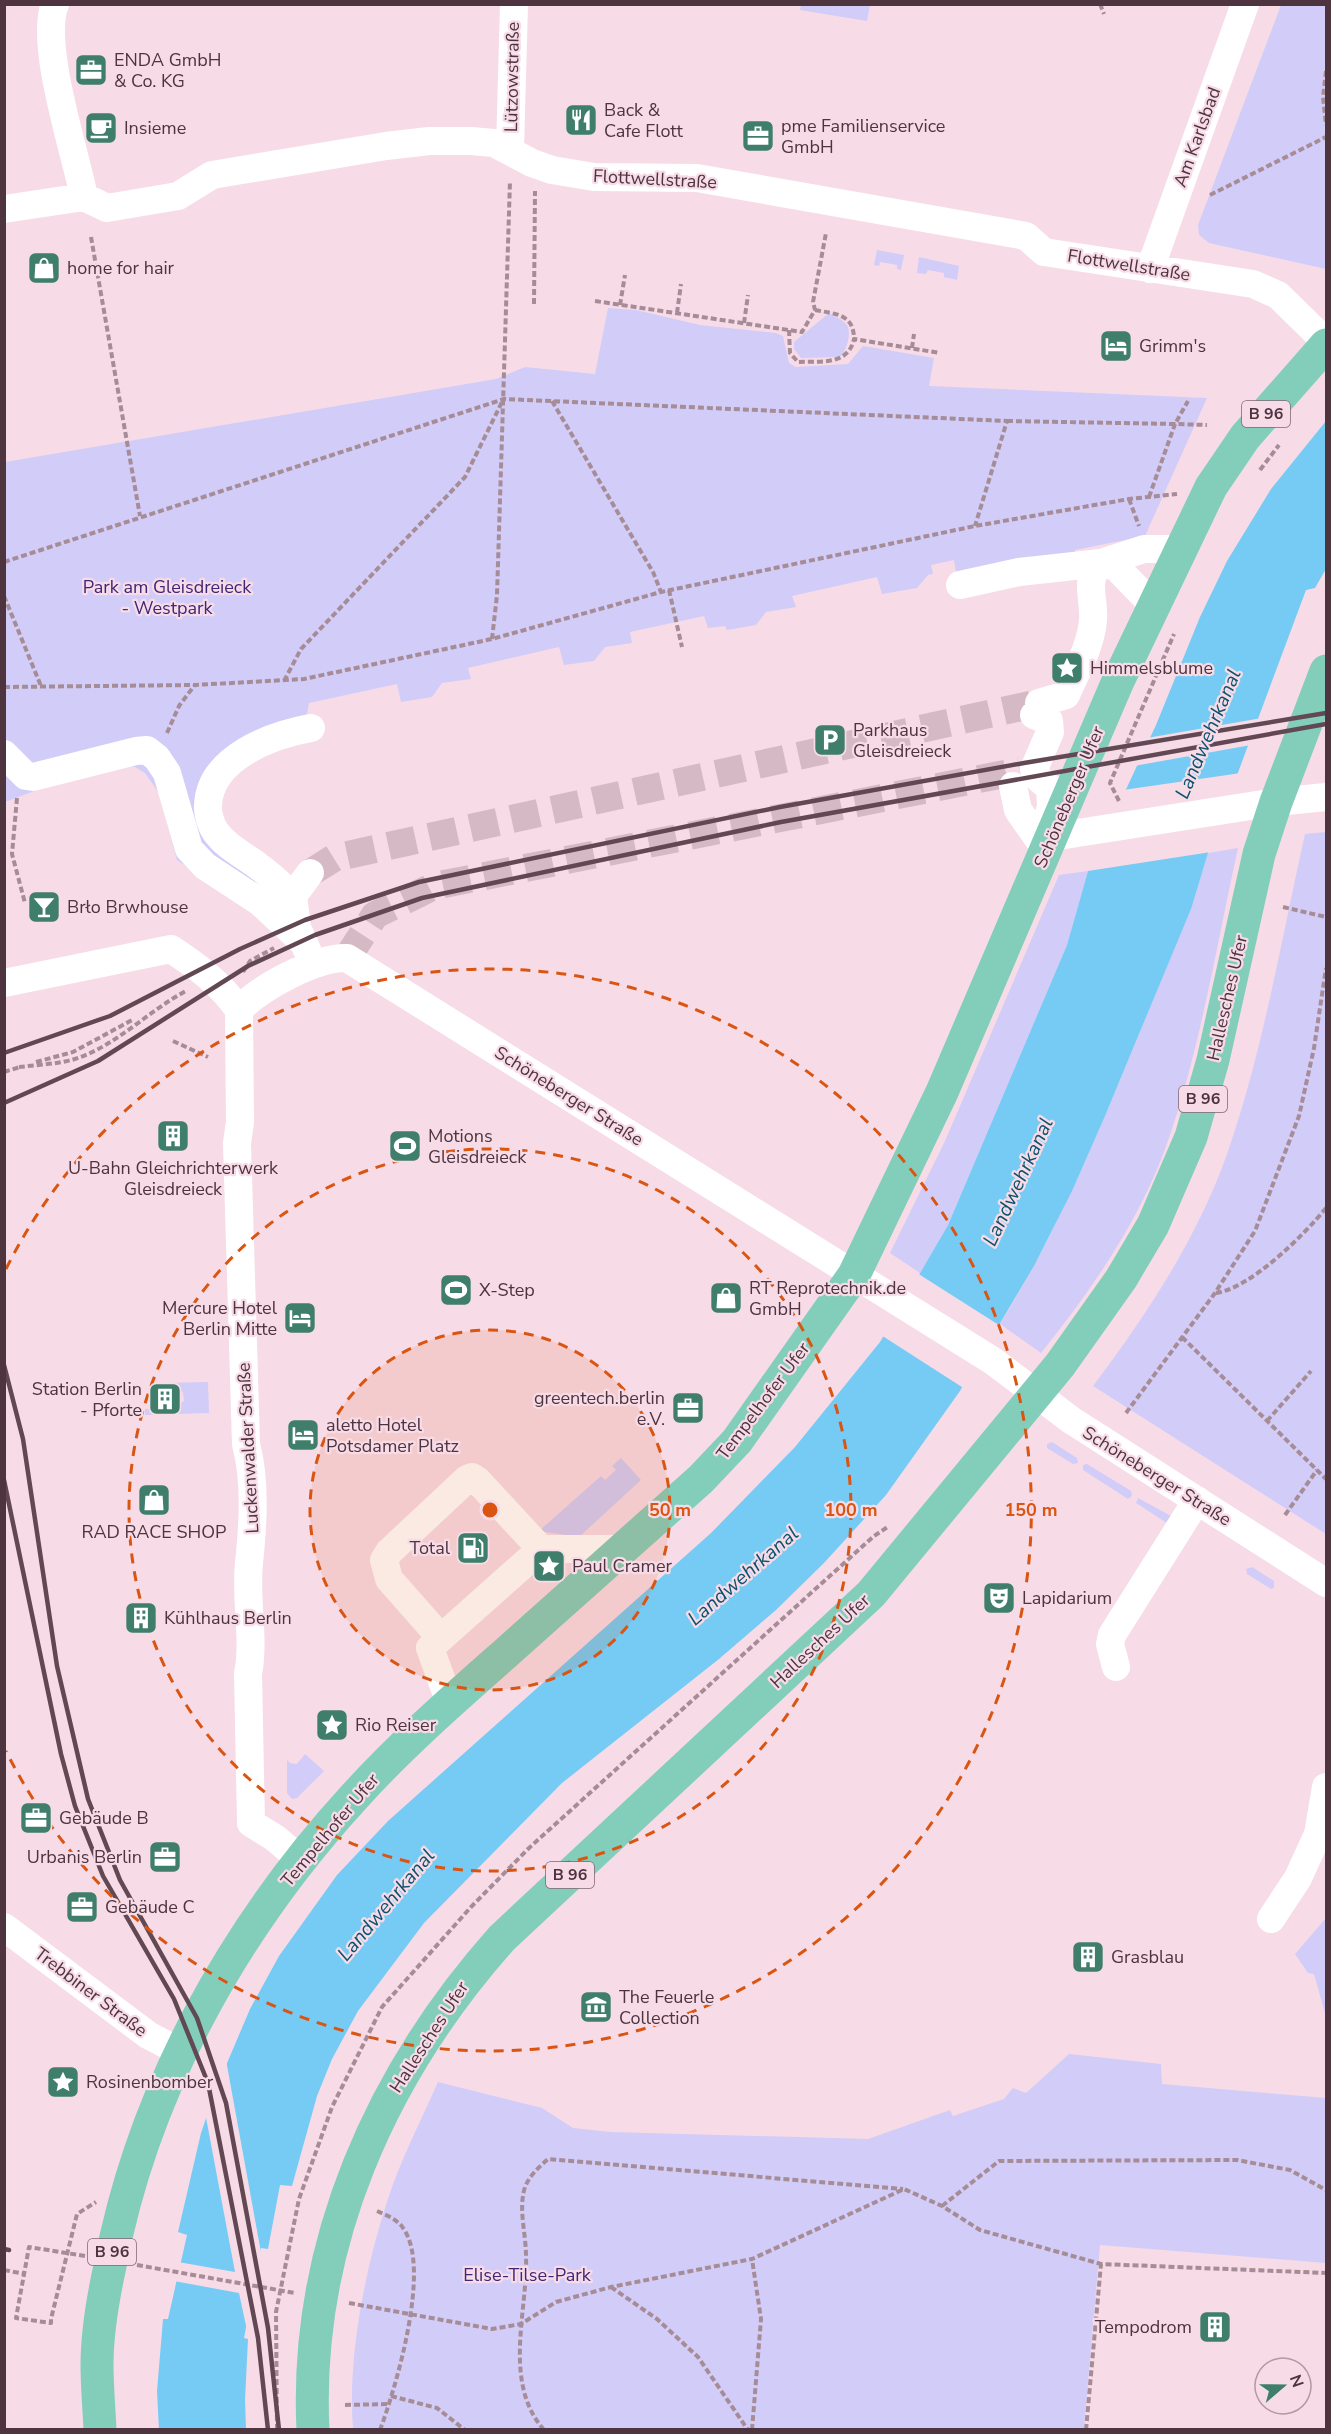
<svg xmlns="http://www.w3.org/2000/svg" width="1331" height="2434" viewBox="0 0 1331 2434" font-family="'Nunito Sans',sans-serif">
  <rect width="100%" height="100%" fill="#f7dce7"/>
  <path fill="#d2ccf8" d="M801 5V4L870 5 867 21 800 10Z
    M1281 5H1326V269L1209 243 1199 235 1198 225Z
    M877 250 904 255 901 270 897 269V265L880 262 879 266 874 265Z
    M919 257 959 266 957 280 944 277V273L928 270 926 274 917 273Z
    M608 308 636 310 700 325 776 333 783 336 789 363 796 367 848 364 863 346 934 358 929 386 1207 398 1145 536 1075 550V559L956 572 954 560 931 565 933 574 928 575 917 588 882 594 877 577 792 596 796 607 766 612 756 625 727 630 725 626 708 628 704 616 630 632 632 643 605 647 594 661 564 665 559 647 468 668 471 679 442 683 432 697 401 702 397 684 309 703 307 714C277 721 222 744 205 770 199 779 198 787 196 797L263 881 250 908 177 860 159 793 145 773 135 767 109 763 5 802V462L496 379 525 367 595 374Z
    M829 313C834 316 842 319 846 324 853 331 846 352 840 357L801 358 794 349V342Z
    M1326 832V1534L1093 1386C1147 1314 1197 1239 1227 1154 1263 1051 1281 941 1305 834Z
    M1238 848C1217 943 1201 1044 1170 1135 1143 1216 1094 1287 1041 1353L1000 1324C1057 1233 1099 1131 1140 1032 1164 972 1190 914 1208 853Z
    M1088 871 1067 945 948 1225 920 1273 890 1253 945 1141 1059 875Z
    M208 1382 209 1413 145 1415V1409L174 1408 184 1401 183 1393 179 1387 162 1386V1383Z
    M1052 1442 1077 1458 1078 1463 1073 1464 1047 1448V1444Z
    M621 1458 641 1480 579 1537 539 1531 601 1476 605 1480 616 1470 612 1466Z
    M1087 1464 1131 1491 1132 1496 1128 1499 1083 1470V1465Z
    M1138 1498 1171 1516 1167 1523 1136 1503Z
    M1252 1567 1274 1581V1588L1271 1589 1247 1574 1246 1569Z
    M305 1754 324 1771 297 1798 292 1799 287 1793V1760L290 1763 297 1764Z
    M1326 1918V2017L1314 1974 1308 1973 1295 1954Z
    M1069 2054 1161 2064 1162 2084 1326 2098V2263L1100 2245 1084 2429H353C347 2353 367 2259 392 2187 405 2151 423 2116 438 2082L542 2108 573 2128 611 2132 868 2139 950 2110 953 2116 1004 2099 1013 2088 1026 2093Z"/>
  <path fill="#76cbf5" d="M1326 421V569L1315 588 1306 590 1208 853 1191 909 1105 1116 1072 1191 1034 1266 960 1391 886 1495 824 1563 776 1610 719 1659 562 1783 424 1923 358 2011 332 2059 317 2096 292 2186 280 2185 268 2249 261 2248 244 2338 248 2339 245 2400 246 2429 159 2430 157 2391 163 2319H168L187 2235 178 2232 201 2133 216 2089 250 2009 279 1956 337 1875 388 1821 711 1533 795 1447 880 1342 948 1225 1067 945 1088 871 1156 725 1200 617 1227 561 1271 489Z"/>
  <path fill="#f7dce7" d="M1262 718 1251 745 1134 766 1147 738Z
    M1241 773 1211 852 1088 871 1089 862 1123 790Z
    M917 1273 1002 1327 965 1389 881 1335Z
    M226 2060 262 2258 248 2335 239 2293 174 2281 178 2262 235 2272 205 2112Z"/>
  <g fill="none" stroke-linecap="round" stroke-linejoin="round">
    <path stroke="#d5bac5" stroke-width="28" stroke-dasharray="28 14" stroke-linecap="butt" d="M310 873 334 858 1039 703
      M347 958 375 915 434 886 1020 771"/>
    <path stroke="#a68c97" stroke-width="4" stroke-dasharray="6 3" stroke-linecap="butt" d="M1100 4 1104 14
      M1326 71 1323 97 1326 125
      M1210 195 1326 137
      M91 237 140 516
      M595 301 802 332 815 310 813 302 826 233
      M534 304 535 191
      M620 305 625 275
      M815 310C834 314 854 313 854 339
      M677 313 681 284
      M744 323 748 295
      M789 330 790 353 798 362C820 361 848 366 854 339L940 353
      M912 348 914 334
      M552 401 653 572 661 592
      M1007 421 1175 424 1188 401
      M1260 470 1279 445
      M1149 497 1175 424 1207 425
      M1129 499 1139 526
      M4 562 504 399 1007 421 975 526
      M669 590 682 647
      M4 596 41 686
      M492 639 497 595 510 181
      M284 681 301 649 465 477 502 402
      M4 687 195 685 304 679 492 639 661 592 975 526 1129 499 1177 494
      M167 733 179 706 194 686
      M17 798 12 854 25 903
      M1119 801 1110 783 1174 634
      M1283 907 1326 917
      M243 972 250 961 274 948
      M173 1041 208 1057
      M36 1062 73 1052 134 1019
      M19 1067C37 1065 58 1064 75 1059 116 1046 148 1011 186 991
      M4 1072 20 1067
      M1216 1293C1251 1288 1304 1235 1326 1208
      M1182 1337 1326 1479
      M1126 1413 1215 1293 1255 1231 1299 1116 1314 1048 1326 968
      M1267 1421 1311 1371
      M1285 1515 1317 1470
      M942 2206 999 2161 1237 2160 1290 2170 1326 2190
      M377 2211C386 2215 397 2219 403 2228 432 2267 396 2387 380 2430
      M85 2256 29 2247 16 2318 51 2323V2319L77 2214 96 2202
      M137 2265 295 2293
      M4 2270 25 2274
      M611 2287 657 2319 698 2357 748 2430
      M349 2303 492 2329 521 2324 556 2302 611 2287 752 2259 904 2189 942 2206 980 2230 1101 2264 1326 2273
      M391 2396 437 2408 465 2430
      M345 2405 390 2404
      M277 2430 276 2312 299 2199 332 2107 382 2007 471 1907 529 1848 874 1536 889 1526
      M544 2430C502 2382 528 2311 526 2256 526 2233 518 2209 525 2187 530 2175 539 2167 548 2159L903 2189
      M752 2430 761 2319 752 2259
      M1086 2430 1101 2264"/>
    <path stroke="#fff" stroke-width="28" d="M55 4C39 44 75 151 84 197
      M510 150 514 4
      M4 209 84 197 107 208 178 196 212 175 386 146 429 141H471L494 143 532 163 552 170 594 177 697 178 1026 236 1044 252 1253 284 1278 295 1326 342
      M1150 269 1245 4
      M1101 563 1116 567 1153 605
      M960 585 1019 572 1101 563 1144 549H1179
      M1039 703 1066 695C1076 672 1091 646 1093 620 1095 599 1083 580 1101 563
      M1034 715 1049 721 1050 732 1034 769 1038 778 1050 788 1051 806 1045 830 1052 837 1276 802 1326 797
      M4 754 26 776 33 777 136 751 147 750 157 758 167 773 189 849 205 866 260 902 304 943 313 964
      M1013 786 1018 810 1046 850
      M293 896 310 873
      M304 943 297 928 293 896C282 886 271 875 258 866 244 855 226 847 215 831 211 825 207 812 208 805 210 758 271 735 311 728
      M4 983 171 949C197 966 221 984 239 1010
      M239 1010C259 988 316 957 347 958L993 1361 1071 1420 1326 1583
      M239 1010 240 1122 237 1143 246 1444C256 1482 253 1525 249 1563 245 1600 255 1638 248 1674L251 1823 275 1838 301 1860
      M441 1638 389 1579 384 1560 389 1552 467 1479 472 1477 478 1481 541 1549
      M1116 1667 1110 1644 1112 1635 1197 1500
      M450 1703 430 1648 441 1638 541 1549H623
      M1271 1919 1298 1878 1318 1834 1326 1787
      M4 1927 148 2035 180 2052"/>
    <path stroke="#83cebb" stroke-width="33" d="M100 2430C99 2408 97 2386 97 2365 97 2332 103 2298 110 2266 143 2091 234 1928 354 1797 401 1745 455 1698 507 1652 572 1594 636 1537 701 1479L737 1441 854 1275 942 1092 1118 681 1211 487 1245 437 1326 345
      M313 2430C304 2245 381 2074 502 1938L871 1594 1060 1365 1121 1279 1153 1225 1191 1137 1213 1060 1259 854 1276 802 1326 671"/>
    <path stroke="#624853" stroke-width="4.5" d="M4 1053 110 1016 240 949 305 920 419 882 780 807 1024 763 1326 713
      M4 1103 98 1061 248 966 315 935 422 898 781 822 1326 724
      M4 1365 23 1439 57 1666 88 1799 120 1880 197 2018 226 2103 268 2328 279 2430
      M4 1480 61 1754 75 1806 103 1876 174 1999 208 2083 258 2338 268 2430
      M4 2249 9 2250"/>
  </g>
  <circle cx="490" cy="1510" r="180" fill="#d95511" fill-opacity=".12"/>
  <g fill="none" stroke="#d95511" stroke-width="3" stroke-dasharray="10 8">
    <circle cx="490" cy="1510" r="180"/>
    <circle cx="490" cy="1510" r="361"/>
    <path d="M6 1269A541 541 0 1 1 6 1751"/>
  </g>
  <defs>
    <symbol id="office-square" viewBox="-11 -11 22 22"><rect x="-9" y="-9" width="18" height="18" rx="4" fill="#3f7e6b" stroke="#f7dce7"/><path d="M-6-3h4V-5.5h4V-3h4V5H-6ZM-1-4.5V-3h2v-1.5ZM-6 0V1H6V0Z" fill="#fff"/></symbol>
    <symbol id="restaurant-square" viewBox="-11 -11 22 22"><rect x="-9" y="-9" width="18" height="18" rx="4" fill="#3f7e6b" stroke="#f7dce7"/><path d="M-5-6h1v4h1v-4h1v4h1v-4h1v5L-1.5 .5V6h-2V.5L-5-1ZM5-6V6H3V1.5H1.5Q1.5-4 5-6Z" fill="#fff"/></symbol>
    <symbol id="cafe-square" viewBox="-11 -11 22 22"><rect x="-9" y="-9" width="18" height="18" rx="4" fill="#3f7e6b" stroke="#f7dce7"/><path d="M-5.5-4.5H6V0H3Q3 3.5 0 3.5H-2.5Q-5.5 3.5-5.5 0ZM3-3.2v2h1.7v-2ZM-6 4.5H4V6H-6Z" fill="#fff"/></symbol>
    <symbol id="shop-square" viewBox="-11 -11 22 22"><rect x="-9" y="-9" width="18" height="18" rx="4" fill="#3f7e6b" stroke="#f7dce7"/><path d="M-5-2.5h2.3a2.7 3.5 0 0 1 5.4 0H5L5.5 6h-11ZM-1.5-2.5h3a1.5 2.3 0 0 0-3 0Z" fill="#fff"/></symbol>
    <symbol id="hotel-square" viewBox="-11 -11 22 22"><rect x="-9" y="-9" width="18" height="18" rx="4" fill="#3f7e6b" stroke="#f7dce7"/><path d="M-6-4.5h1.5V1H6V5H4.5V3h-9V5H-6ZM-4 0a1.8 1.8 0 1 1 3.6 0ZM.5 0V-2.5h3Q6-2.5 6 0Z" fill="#fff"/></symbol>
    <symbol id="sight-square" viewBox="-11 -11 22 22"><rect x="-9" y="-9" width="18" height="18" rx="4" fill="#3f7e6b" stroke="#f7dce7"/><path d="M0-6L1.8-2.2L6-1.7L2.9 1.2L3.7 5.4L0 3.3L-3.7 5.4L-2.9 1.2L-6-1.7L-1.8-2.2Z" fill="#fff"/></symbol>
    <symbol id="parking-square" viewBox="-11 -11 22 22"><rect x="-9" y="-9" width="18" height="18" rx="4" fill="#3f7e6b" stroke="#f7dce7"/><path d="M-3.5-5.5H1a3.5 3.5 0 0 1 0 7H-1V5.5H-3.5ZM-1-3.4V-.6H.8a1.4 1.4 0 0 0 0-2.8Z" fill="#fff"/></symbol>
    <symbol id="bar-square" viewBox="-11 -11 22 22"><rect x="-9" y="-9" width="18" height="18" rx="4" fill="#3f7e6b" stroke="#f7dce7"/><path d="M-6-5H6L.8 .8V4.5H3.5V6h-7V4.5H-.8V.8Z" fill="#fff"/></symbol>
    <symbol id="building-square" viewBox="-11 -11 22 22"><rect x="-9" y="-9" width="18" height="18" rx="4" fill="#3f7e6b" stroke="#f7dce7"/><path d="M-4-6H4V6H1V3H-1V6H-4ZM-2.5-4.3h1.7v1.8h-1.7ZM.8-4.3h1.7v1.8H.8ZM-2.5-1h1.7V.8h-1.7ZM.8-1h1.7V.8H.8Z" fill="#fff"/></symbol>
    <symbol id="stadium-square" viewBox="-11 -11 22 22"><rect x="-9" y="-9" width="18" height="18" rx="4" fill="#3f7e6b" stroke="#f7dce7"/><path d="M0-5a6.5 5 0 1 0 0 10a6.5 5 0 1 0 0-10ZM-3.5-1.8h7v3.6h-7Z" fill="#fff"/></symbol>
    <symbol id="fuel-square" viewBox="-11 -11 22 22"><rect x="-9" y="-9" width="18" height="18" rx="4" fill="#3f7e6b" stroke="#f7dce7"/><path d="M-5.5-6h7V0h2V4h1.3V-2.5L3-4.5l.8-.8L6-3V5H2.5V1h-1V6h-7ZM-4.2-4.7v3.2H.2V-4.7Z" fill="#fff"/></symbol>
    <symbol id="theatre-square" viewBox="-11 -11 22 22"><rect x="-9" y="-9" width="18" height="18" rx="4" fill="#3f7e6b" stroke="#f7dce7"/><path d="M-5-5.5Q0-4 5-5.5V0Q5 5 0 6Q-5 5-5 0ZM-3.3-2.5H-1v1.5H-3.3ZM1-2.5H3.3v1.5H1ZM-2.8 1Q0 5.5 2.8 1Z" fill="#fff"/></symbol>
    <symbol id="museum-square" viewBox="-11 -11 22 22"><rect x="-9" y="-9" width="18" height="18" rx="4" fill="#3f7e6b" stroke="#f7dce7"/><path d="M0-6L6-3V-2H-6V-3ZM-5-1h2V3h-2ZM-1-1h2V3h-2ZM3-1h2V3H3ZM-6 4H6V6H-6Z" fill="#fff"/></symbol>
  </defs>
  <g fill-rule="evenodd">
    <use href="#office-square" x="72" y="51" width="38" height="38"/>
    <use href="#restaurant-square" x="562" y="101" width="38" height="38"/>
    <use href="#cafe-square" x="82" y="109" width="38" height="38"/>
    <use href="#office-square" x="739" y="117" width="38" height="38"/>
    <use href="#shop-square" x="25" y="249" width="38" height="38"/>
    <use href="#hotel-square" x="1097" y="327" width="38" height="38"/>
    <use href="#sight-square" x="1048" y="649" width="38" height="38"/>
    <use href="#parking-square" x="811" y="721" width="38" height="38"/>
    <use href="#bar-square" x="25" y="888" width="38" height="38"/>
    <use href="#building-square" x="154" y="1117" width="38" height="38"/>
    <use href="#stadium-square" x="386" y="1127" width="38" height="38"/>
    <use href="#stadium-square" x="437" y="1271" width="38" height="38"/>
    <use href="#shop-square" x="707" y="1279" width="38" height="38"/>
    <use href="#hotel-square" x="281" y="1299" width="38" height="38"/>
    <use href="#building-square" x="146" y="1380" width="38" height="38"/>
    <use href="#office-square" x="669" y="1389" width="38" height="38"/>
    <use href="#hotel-square" x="284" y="1416" width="38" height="38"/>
    <use href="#shop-square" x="135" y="1481" width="38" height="38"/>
    <use href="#fuel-square" x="454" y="1529" width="38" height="38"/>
    <use href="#sight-square" x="530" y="1547" width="38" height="38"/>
    <use href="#theatre-square" x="980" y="1579" width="38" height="38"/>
    <use href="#building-square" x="122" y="1599" width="38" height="38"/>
    <use href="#sight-square" x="313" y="1706" width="38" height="38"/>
    <use href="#office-square" x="17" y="1799" width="38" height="38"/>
    <use href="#office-square" x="146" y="1838" width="38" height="38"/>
    <use href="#office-square" x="63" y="1888" width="38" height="38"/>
    <use href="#building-square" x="1069" y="1938" width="38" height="38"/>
    <use href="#museum-square" x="577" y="1988" width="38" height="38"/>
    <use href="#sight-square" x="44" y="2063" width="38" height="38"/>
    <use href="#building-square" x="1196" y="2308" width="38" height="38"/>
  </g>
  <g text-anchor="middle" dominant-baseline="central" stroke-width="4.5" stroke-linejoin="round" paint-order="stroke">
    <g fill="#f7dce7" stroke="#816671" stroke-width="1.5">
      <rect x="1242" y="401" width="48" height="26" rx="4.5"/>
      <rect x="1179" y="1086" width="48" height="26" rx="4.5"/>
      <rect x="546" y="1862" width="48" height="26" rx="4.5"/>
      <rect x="88" y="2239" width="48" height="26" rx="4.5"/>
    </g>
    <g font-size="16" font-weight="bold" fill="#4e343f">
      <text x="1266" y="414">B 96</text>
      <text x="1203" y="1099">B 96</text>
      <text x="570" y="1875">B 96</text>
      <text x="112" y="2252">B 96</text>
    </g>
    <g font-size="18" fill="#4e343f" stroke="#f7dce7" text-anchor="start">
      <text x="114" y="60">ENDA GmbH<tspan x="114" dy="21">&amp; Co. KG</tspan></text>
      <text x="604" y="110">Back &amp;<tspan x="604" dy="21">Cafe Flott</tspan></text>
      <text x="781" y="126">pme Familienservice<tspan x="781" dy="21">GmbH</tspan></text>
      <text x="124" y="128">Insieme</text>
      <text x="67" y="268">home for hair</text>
      <text x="1139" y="346">Grimm's</text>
      <text x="1090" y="668">Himmelsblume</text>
      <text x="853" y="730">Parkhaus<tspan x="853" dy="21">Gleisdreieck</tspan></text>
      <text x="67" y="907">Brło Brwhouse</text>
      <text x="428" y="1136">Motions<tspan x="428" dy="21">Gleisdreieck</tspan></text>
      <text x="173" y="1168" text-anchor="middle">U-Bahn Gleichrichterwerk<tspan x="173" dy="21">Gleisdreieck</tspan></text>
      <text x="749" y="1288">RT Reprotechnik.de<tspan x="749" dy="21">GmbH</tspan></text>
      <text x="479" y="1290">X-Step</text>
      <text x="277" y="1308" text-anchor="end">Mercure Hotel<tspan x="277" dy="21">Berlin Mitte</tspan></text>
      <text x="142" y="1389" text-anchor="end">Station Berlin<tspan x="142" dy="21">- Pforte</tspan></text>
      <text x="665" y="1398" text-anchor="end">greentech.berlin<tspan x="665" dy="21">e.V.</tspan></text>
      <text x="326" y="1425">aletto Hotel<tspan x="326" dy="21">Potsdamer Platz</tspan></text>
      <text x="154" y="1532" text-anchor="middle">RAD RACE SHOP</text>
      <text x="450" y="1548" text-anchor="end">Total</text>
      <text x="572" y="1566">Paul Cramer</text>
      <text x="1022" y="1598">Lapidarium</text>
      <text x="164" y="1618">Kühlhaus Berlin</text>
      <text x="355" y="1725">Rio Reiser</text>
      <text x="59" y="1818">Gebäude B</text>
      <text x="142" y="1857" text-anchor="end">Urbanis Berlin</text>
      <text x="105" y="1907">Gebäude C</text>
      <text x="1111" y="1957">Grasblau</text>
      <text x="619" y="1997">The Feuerle<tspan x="619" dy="21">Collection</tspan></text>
      <text x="86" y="2082">Rosinenbomber</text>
      <text x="1192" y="2327" text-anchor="end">Tempodrom</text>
    </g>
    <g font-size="18" fill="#4e343f" stroke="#f7dce7">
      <text transform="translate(512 77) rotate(-89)">Lützowstraße</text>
      <text transform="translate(1197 137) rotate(-70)">Am Karlsbad</text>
      <text transform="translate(655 179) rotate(3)">Flottwellstraße</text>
      <text transform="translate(1129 265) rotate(9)">Flottwellstraße</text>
      <text transform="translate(1069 797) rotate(-67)">Schöneberger Ufer</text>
      <text transform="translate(1227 998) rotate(-77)">Hallesches Ufer</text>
      <text transform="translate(569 1096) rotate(32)">Schöneberger Straße</text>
      <text transform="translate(763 1401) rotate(-53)">Tempelhofer Ufer</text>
      <text transform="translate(248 1448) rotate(-93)">Luckenwalder Straße</text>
      <text transform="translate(1157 1476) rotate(32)">Schöneberger Straße</text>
      <text transform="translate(820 1641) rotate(-43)">Hallesches Ufer</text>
      <text transform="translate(330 1830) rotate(-50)">Tempelhofer Ufer</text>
      <text transform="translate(91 1992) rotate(37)">Trebbiner Straße</text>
      <text transform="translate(429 2037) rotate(-57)">Hallesches Ufer</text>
    </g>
    <g font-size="18" fill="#3e2678" stroke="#f7dce7">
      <text x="167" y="587">Park am Gleisdreieck<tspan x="167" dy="21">- Westpark</tspan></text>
      <text x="527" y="2275">Elise-Tilse-Park</text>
    </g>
    <g font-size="20" font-style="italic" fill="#0b526e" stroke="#f7dce7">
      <text transform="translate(1208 734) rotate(-67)">Landwehrkanal</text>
      <text transform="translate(1018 1182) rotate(-65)">Landwehrkanal</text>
      <text transform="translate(743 1576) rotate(-41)">Landwehrkanal</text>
      <text transform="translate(386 1905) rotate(-50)">Landwehrkanal</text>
    </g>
  </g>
  <circle cx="490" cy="1510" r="9" fill="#d95511" stroke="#f7dce7" stroke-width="3"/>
  <g font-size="18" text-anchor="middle" font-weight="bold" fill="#d95511" stroke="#f7dce7" stroke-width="4.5" stroke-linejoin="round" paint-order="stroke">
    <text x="670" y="1516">50 m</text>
    <text x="851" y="1516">100 m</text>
    <text x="1031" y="1516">150 m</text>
  </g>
  <rect width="1331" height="2434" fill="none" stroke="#4e343f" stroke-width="12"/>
  <g transform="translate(1283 2386) rotate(70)"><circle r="28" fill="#f7dce7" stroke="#b399a4" stroke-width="1.5"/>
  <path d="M0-4.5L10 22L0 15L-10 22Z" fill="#3f7e6b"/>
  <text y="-9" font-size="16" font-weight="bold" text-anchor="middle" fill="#4e343f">N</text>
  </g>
</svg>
